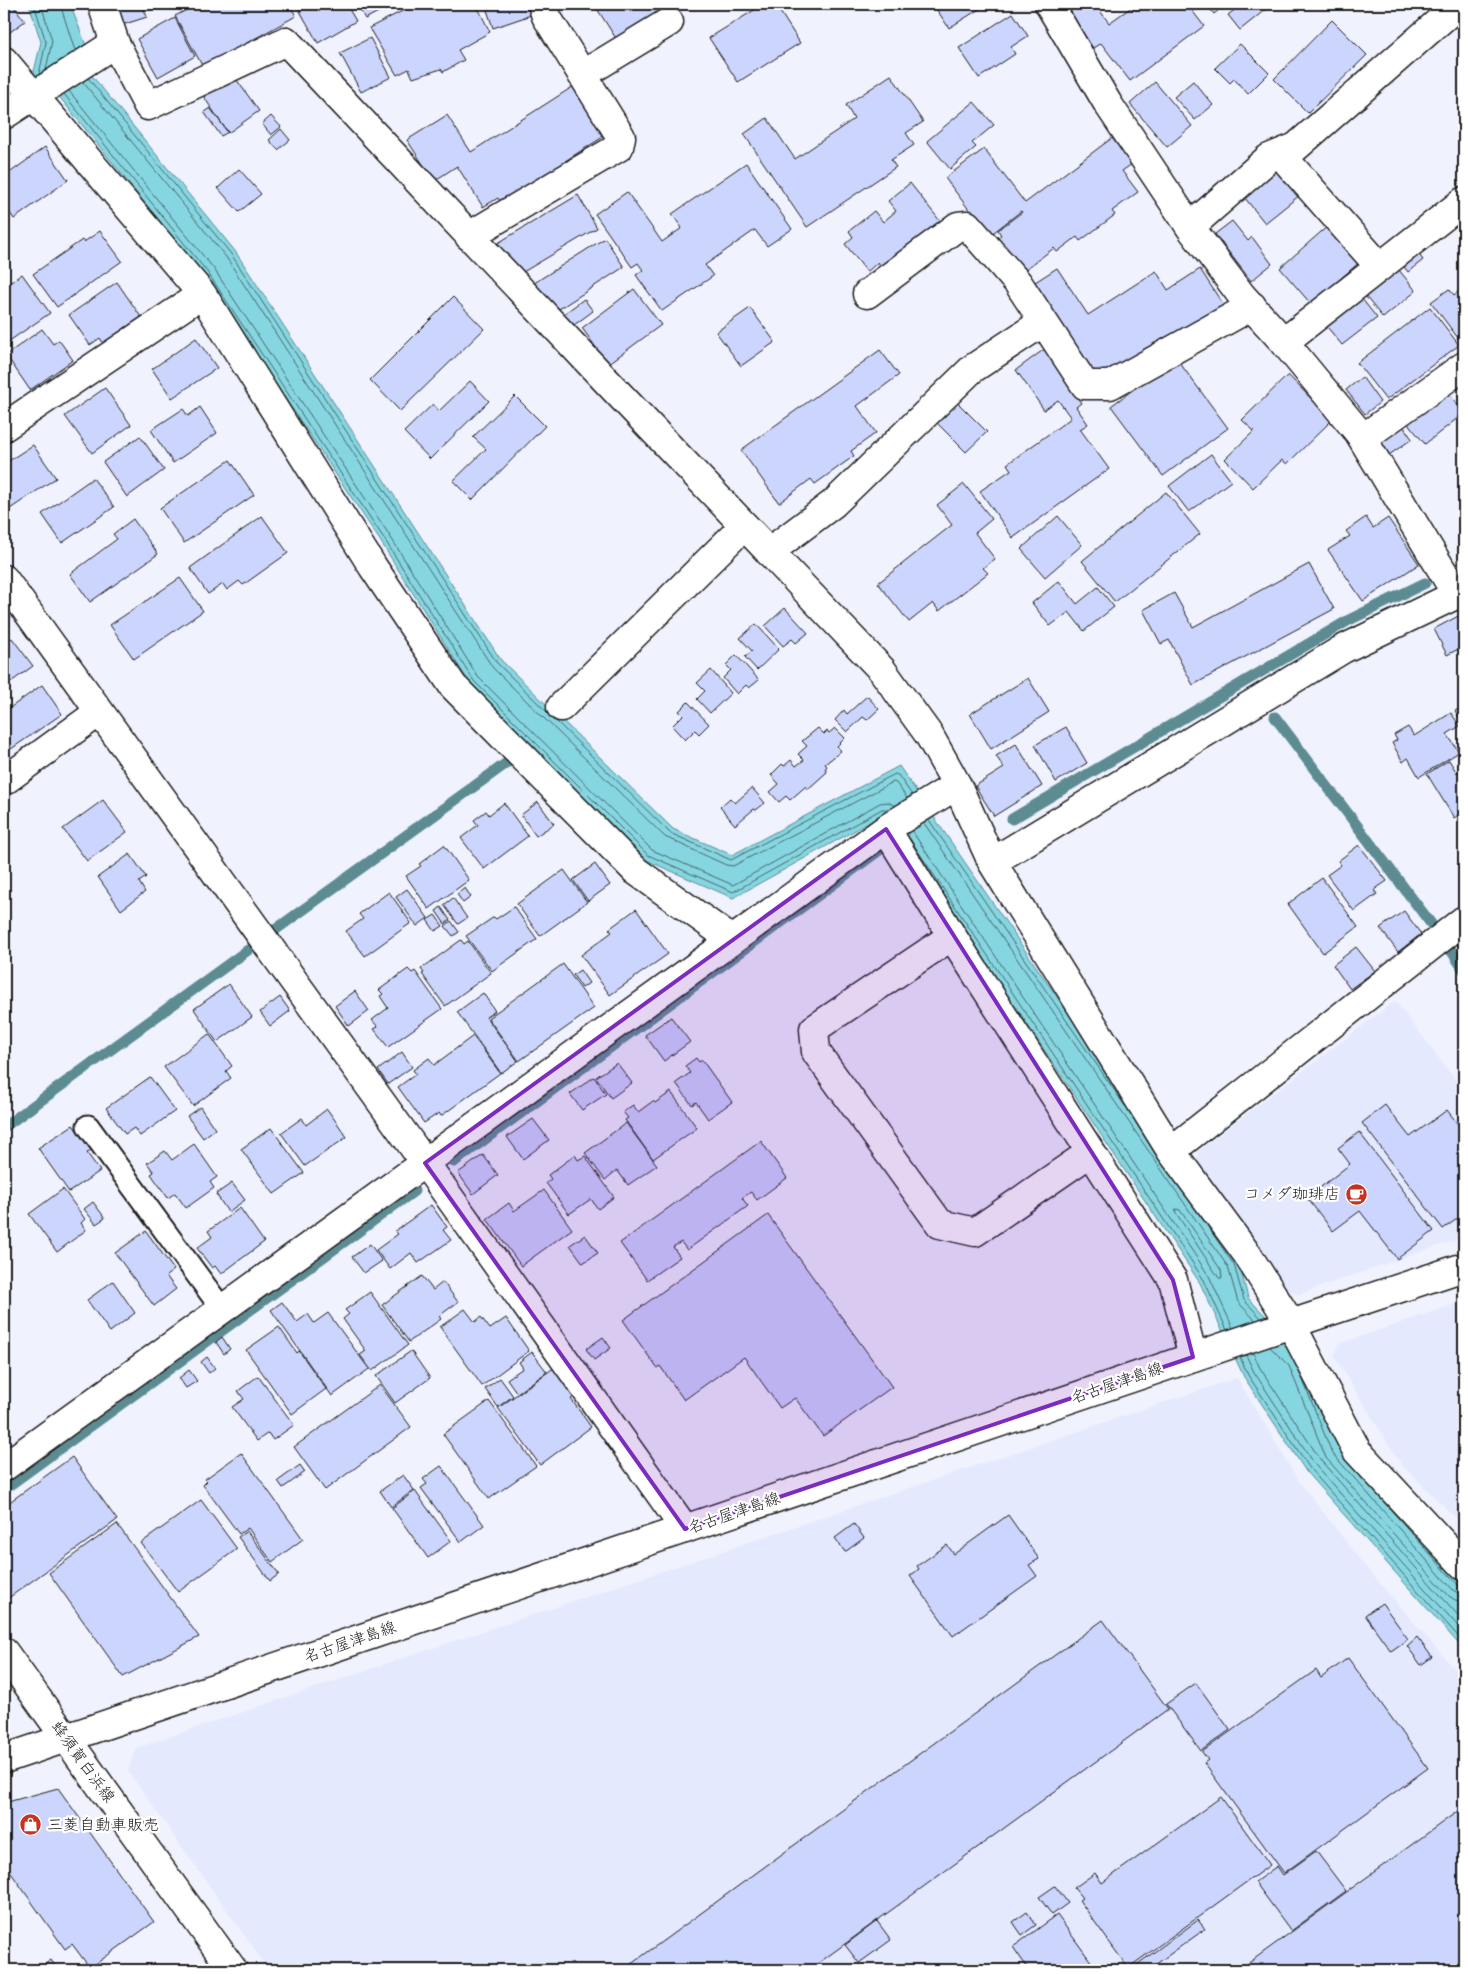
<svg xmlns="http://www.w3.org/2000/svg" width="1468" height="1974" viewBox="0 0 1468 1974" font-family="'Architects Daughter','Klee One',sans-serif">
  <rect width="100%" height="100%" fill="#f0f2fe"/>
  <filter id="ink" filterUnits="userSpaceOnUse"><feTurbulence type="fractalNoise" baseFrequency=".02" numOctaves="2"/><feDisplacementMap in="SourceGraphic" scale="10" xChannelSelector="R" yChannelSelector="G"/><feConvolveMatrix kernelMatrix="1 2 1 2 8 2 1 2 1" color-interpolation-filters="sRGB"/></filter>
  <g filter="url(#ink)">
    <path fill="#e5e9fe" d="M1395 1001 1464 1091V1237L1299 1294 1283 1290 1195 1164 1199 1150Z
      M1464 1301V1526L1401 1464 1334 1356 1339 1344Z
      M1237 1378 1298 1480 1364 1565 1464 1680V1970H269L128 1771 136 1748Z"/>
    <path fill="#86d6e1" stroke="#5c8c92" d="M29 4H70L85 43 89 72 235 251 501 660 673 829 732 855 899 766 1239 1263 1248 1298 1305 1356 1341 1446 1464 1585V1650L1307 1473 1244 1377 1200 1283 886 813 733 898 646 860 470 684 379 539 204 276 57 94 33 76 41 42Z"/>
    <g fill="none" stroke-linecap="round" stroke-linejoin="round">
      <path stroke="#46666b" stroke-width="1" d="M34 4 46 42 39 74
        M41 4 52 41 46 70
        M60 4 75 51
        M88 78 231 254 497 663 548 713
        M83 82 226 257 493 668 665 837 726 865 733 866 893 782 896 783 907 798
        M69 91 214 269 388 533 478 677 652 850 733 885 880 803 888 802 895 806
        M64 94 208 273 383 537 474 681 648 855 733 892 882 809H890
        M556 721 670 833 731 860 895 774 898 775 912 795
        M929 820 1125 1106
        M924 823 1228 1267 1238 1302 1255 1320
        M912 831 1209 1276 1233 1328
        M910 839 1204 1280 1227 1330
        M1176 1209 1180 1210 1221 1270 1222 1278H1219L1176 1213Z
        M1208 1227 1234 1265 1244 1300 1261 1318
        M1270 1347 1289 1366 1326 1458 1449 1596 1455 1600 1464 1602
        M1253 1353 1260 1368 1322 1462 1464 1622
        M1246 1355 1254 1372 1316 1466 1464 1633
        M1240 1357 1248 1375 1311 1470 1464 1643
        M1300 1373 1332 1453 1454 1591 1464 1595
        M1381 1499 1459 1586 1464 1588"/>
      <path stroke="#5c8c92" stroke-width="11" d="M1275 717 1432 925
        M1012 819 1349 620 1425 583
        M275 930 508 762
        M1451 950 1464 970
        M4 1127 248 950
        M454 1162 881 849
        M4 1489 414 1191"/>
    </g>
    <path fill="#ccd5fd" stroke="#1c1c1c" d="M4 4H12L25 21 6 35 4 33Z
      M115 4H142L147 17 122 25Z
      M198 4H289L296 16 203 67 175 16Z
      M296 4H346L356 21 318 43Z
      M357 4H393L365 19Z
      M416 4H476L490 32 458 50 464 60 443 72 441 69 413 78 409 69 397 75 369 28Z
      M485 4H527L531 15 493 28Z
      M594 4H664L667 8 617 40Z
      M764 4H775L800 43 738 82 709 38Z
      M933 4H983L984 6 949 28Z
      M1077 4H1095L1109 23 1136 4H1187L1204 26 1130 81 1101 43 1093 48 1067 10Z
      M1206 4H1226L1214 14Z
      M1242 4H1260L1265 10 1240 30 1228 15Z
      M1013 13 1028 36 1011 47 1015 54 979 78 959 48Z
      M175 18 195 56 158 77 137 39Z
      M1332 20 1367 55 1308 113 1274 79Z
      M370 38 391 77 361 92 340 53Z
      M1240 44 1269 73 1248 94 1234 79 1230 83 1215 68Z
      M891 75 923 122 906 133 914 145 891 160 896 167 807 227 744 134 767 118 795 159 854 119 846 105Z
      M234 76 259 111 228 133 204 97Z
      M1193 81 1213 105 1195 120 1174 97Z
      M1155 82 1192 126 1167 147 1130 104Z
      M577 84 605 127 599 131 603 137 565 161 569 167 502 204 498 198 483 207 457 166 434 181 407 140 447 115 471 152Z
      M974 102 994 125 972 143 976 147 950 169 927 141Z
      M210 108 228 132 221 136 204 112Z
      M271 116 281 127 271 135 262 124Z
      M281 129 290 140 278 150 269 140Z
      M1112 138 1132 164 1122 171 1138 192 1112 211 1115 215 1080 241 1077 237 1057 252 1054 248 1019 274 994 240 1001 235 998 230 1022 212 1021 211 989 236 945 178 984 149 1025 203Z
      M45 147 68 180 14 219 4 204V177Z
      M746 163 792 229 767 246 755 230 705 265 713 276 662 311 636 275 643 270 638 263 632 267 595 214 627 192 662 242 682 228 672 214Z
      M239 169 261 194 239 212 218 188Z
      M1280 169 1300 195 1265 223 1244 197Z
      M910 183 940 221 882 267 878 262 867 272 845 244 853 237 849 231 874 211 883 222 896 211 888 201Z
      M578 195 597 228 518 275 498 243Z
      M1232 221 1248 241 1252 237 1272 264 1251 281 1215 234Z
      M1330 224 1361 261 1311 304 1280 268Z
      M100 231 122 261 57 307 33 274 82 240 84 242Z
      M605 238 624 267 556 311 531 285Z
      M1414 248 1423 260 1408 272 1399 260Z
      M1394 264 1416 291 1383 318 1361 291Z
      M1057 268 1088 315 1156 271 1168 290 1200 269 1224 306 1104 377 1086 373 1029 286Z
      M22 274 50 313 5 344 4 342V287Z
      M117 282 141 317 103 343 100 338 90 345 69 315Z
      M1464 287V346L1431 302 1449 289 1454 295Z
      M634 289 661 325 608 364 582 328Z
      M1358 294 1377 318 1342 345 1323 322Z
      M453 297 484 329 400 411 370 380Z
      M584 299 593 311 570 328 561 316Z
      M1430 307 1459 345 1386 400 1357 363Z
      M750 308 775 342 741 366 716 332Z
      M42 329 53 344 59 340 73 360 30 390 6 355Z
      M196 338 217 368 172 398 152 369Z
      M1050 345 1081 388 1074 393 1081 403 1076 407 1088 424 1080 429 1109 469 1013 538 980 491 1011 470 1007 464 1071 418 1058 400 1044 410 1016 370Z
      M880 350 899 375 857 406 876 433 851 451 854 456 815 484 811 479 779 503 741 450Z
      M1176 358 1228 428 1163 476 1111 406Z
      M1288 375 1332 420 1287 464 1282 460 1253 488 1225 459 1254 431 1242 420Z
      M1362 377 1380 402 1365 414 1346 390Z
      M470 381 489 401 430 459 404 432 433 404 439 411Z
      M105 388 131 425 92 453 65 416Z
      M1445 389 1464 413 1425 444 1406 421Z
      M515 396 545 426 472 500 453 481 486 449 473 437Z
      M955 400 987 432 966 452 934 420Z
      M200 407 217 433 173 463 151 430 183 409 188 416Z
      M1401 423 1412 439 1389 455 1377 440Z
      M140 436 164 470 127 497 103 462Z
      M33 445 56 478 4 513V464Z
      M1211 454 1231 481 1189 512 1169 486Z
      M230 460 254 495 184 543 160 508Z
      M93 478 114 507 62 543 42 514Z
      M964 484 992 519 975 533 995 559 983 568 988 573 939 611 933 603 909 622 878 583 952 525 937 505Z
      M1166 492 1200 534 1115 602 1082 561Z
      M262 516 288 553 243 585 239 581 227 590 223 584 208 594 190 568Z
      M1058 516 1082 545 1045 577 1021 549Z
      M1366 517 1373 528 1388 518 1419 564 1363 601 1328 550 1350 536 1346 531Z
      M133 519 158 554 90 602 70 574 117 539 113 534Z
      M1309 564 1334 609 1193 685 1169 640 1161 644 1143 610 1174 593 1193 627Z
      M180 578 203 611 134 659 110 625Z
      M1059 581 1077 604 1098 587 1114 607 1084 631 1069 612 1050 626 1032 603Z
      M785 608 808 633 796 643 792 639 783 646 765 626Z
      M1464 613V646L1447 655 1434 629Z
      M756 624 779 649 757 670 745 657 752 651 740 638Z
      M12 638 33 666 4 687V644Z
      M736 655 759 680 749 688 746 685 737 694 723 678 731 670 726 665Z
      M711 670 731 693 710 713 697 699 705 691 697 683Z
      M1028 678 1049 712 991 749 970 714Z
      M42 685 62 714 11 749 4 738V712Z
      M867 696 879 709 867 720 863 717 847 732 835 720 844 710 847 714Z
      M688 702 709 724 699 734 695 730 685 740 672 726 683 715 679 711Z
      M1464 706V725L1455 711Z
      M1451 713 1460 726 1447 734 1459 752 1419 777 1408 758 1403 762 1392 743 1397 740 1394 735 1408 727 1414 736Z
      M1066 727 1087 763 1056 782 1035 745Z
      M818 728 824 734 827 731 829 733 835 728 845 738 837 746 841 751 825 764 827 766 825 769 827 772 808 789 806 786 790 800 786 796 779 802 770 792 779 784 771 775 782 764 784 766 791 760 796 766 804 760 798 754 807 746 802 741Z
      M1016 744 1042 786 994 816 975 786 1004 768 996 756Z
      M1449 760 1457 773 1464 769V811L1454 818 1427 774Z
      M752 788 765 803 756 810 754 809 735 825 720 807 730 798 735 803Z
      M103 800 127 832 87 861 63 829Z
      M538 802 554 824 536 836 521 815Z
      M504 803 528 836 484 869 461 838 478 825 474 820 486 811 489 815Z
      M444 845 469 880 429 909 406 876 421 866 419 864Z
      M1359 845 1387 881 1374 890 1377 894 1354 911 1327 875 1341 865 1338 861Z
      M130 854 146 877 139 882 145 892 121 910 98 877Z
      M595 864 610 885 588 901 573 880Z
      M564 870 587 902 540 936 517 904Z
      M1322 878 1358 927 1323 953 1288 904Z
      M465 888 471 897 463 903 457 894Z
      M407 889 428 918 417 926 396 897Z
      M389 892 411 923 365 956 346 931 363 919 359 914Z
      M453 898 467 918 458 924 444 905Z
      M441 907 450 920 445 924 436 911Z
      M514 907 537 939 492 971 466 936 494 917 496 919Z
      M636 909 668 954 610 995 581 955 612 932 609 929Z
      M1404 911 1421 934 1398 952 1380 928Z
      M435 915 443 926 435 931 427 920Z
      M451 921 459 932 453 936 445 926Z
      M461 940 464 944 468 941 491 973 445 1006 422 974 424 973 421 969Z
      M1356 947 1375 971 1350 989 1333 965Z
      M563 964 594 1008 519 1061 488 1018Z
      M408 969 412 973 415 971 442 1009 388 1047 374 1029 378 1027 372 1020 388 1008 380 996 383 994 379 990Z
      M580 970 589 983 582 988 573 975Z
      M229 984 252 1017 217 1042 194 1009Z
      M355 991 369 1011 349 1026 335 1006Z
      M483 993 495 1011 486 1017 518 1061 501 1073 457 1012Z
      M280 997 290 1011 270 1026 260 1012Z
      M671 1017 690 1042 664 1061 645 1035Z
      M209 1034 232 1066 226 1071 231 1078 193 1106 164 1067Z
      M473 1036 500 1073 441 1116 439 1113 424 1123 398 1087 416 1074 413 1070 429 1058 434 1065Z
      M402 1052 412 1067 388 1084 378 1070Z
      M696 1058 699 1062 702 1060 732 1102 708 1119 696 1102 692 1105 676 1083 690 1073 685 1066Z
      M617 1063 632 1083 611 1098 596 1077Z
      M150 1077 175 1111 140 1136 134 1128 125 1134 106 1108Z
      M594 1077 606 1094 582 1110 570 1094Z
      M671 1092 697 1128 653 1159 625 1120 628 1118 623 1112 633 1105 638 1112 653 1101 655 1103Z
      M1385 1105 1410 1137 1447 1110 1464 1132V1214L1443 1229 1362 1123Z
      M200 1107 215 1129 203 1138 187 1116Z
      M327 1109 347 1137 305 1166 281 1133 302 1118 306 1125Z
      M533 1119 549 1140 523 1159 507 1137Z
      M626 1123 657 1165 628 1185 617 1170 605 1180 585 1153Z
      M73 1125 91 1150 87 1153 100 1171 69 1192 38 1148Z
      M271 1128 304 1173 274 1194 241 1149Z
      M1359 1132 1434 1231 1397 1259 1360 1211 1333 1231 1307 1198 1350 1164 1338 1148Z
      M761 1141 787 1178 757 1200 751 1192 742 1198 748 1206 687 1250 681 1242 673 1247 680 1257 647 1280 620 1243Z
      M194 1144 217 1177 210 1182 214 1188 186 1208 175 1193 168 1198 151 1174 154 1172 147 1163 165 1151 172 1160Z
      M483 1155 498 1175 473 1194 458 1173Z
      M575 1155 578 1160 585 1156 614 1197 598 1209 591 1199 569 1214 546 1183 551 1179 548 1175Z
      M232 1183 245 1200 228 1212 216 1194Z
      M63 1189 85 1219 81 1223 86 1230 57 1252 29 1214Z
      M544 1190 572 1229 521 1266 487 1219 509 1203 514 1211Z
      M93 1202 105 1218 96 1224 84 1209Z
      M431 1205 447 1227 443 1230 451 1240 418 1263 411 1253 390 1269 376 1250 398 1234 395 1231Z
      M240 1208 264 1242 221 1274 215 1266 212 1268 197 1248 212 1237 208 1231Z
      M768 1215 892 1387 823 1436 795 1398 780 1408 744 1357 684 1400 660 1366 657 1368 623 1320Z
      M146 1231 174 1270 166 1276 176 1289 154 1306 115 1253Z
      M585 1235 598 1253 583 1263 570 1245Z
      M370 1244 382 1261 364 1273 352 1257Z
      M422 1276 433 1290 443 1282 458 1302 439 1316 441 1319 409 1342 382 1305Z
      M113 1281 135 1313 110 1332 87 1300Z
      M370 1292 408 1345 372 1371 360 1355 366 1351 343 1319 349 1314 345 1310Z
      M282 1302 297 1322 308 1314 314 1323 328 1313 369 1369 332 1396 271 1310Z
      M465 1309 475 1322 481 1317 490 1329 506 1318 529 1351 482 1386 440 1327Z
      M279 1327 297 1353 299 1351 326 1389 292 1414 246 1350Z
      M222 1337 230 1349 224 1354 216 1342Z
      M603 1337 611 1348 594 1360 586 1349Z
      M411 1351 430 1378 395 1403 376 1376Z
      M532 1352 547 1372 517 1393 507 1379 523 1368 519 1362Z
      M207 1357 215 1368 209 1373 201 1362Z
      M555 1367 575 1396 571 1399 591 1427 540 1465 498 1408Z
      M189 1370 197 1381 186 1388 179 1378Z
      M258 1376 294 1425 273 1440 268 1433 257 1441 232 1407 244 1399 238 1391Z
      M500 1378 513 1396 498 1407 485 1389Z
      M380 1385 411 1427 325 1490 294 1447Z
      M489 1401 536 1466 489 1499 443 1434Z
      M241 1453 303 1539 272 1562 248 1528 239 1534 203 1485 207 1481 205 1479Z
      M72 1457 117 1520 7 1599 4 1595V1506Z
      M300 1465 305 1472 283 1488 278 1481Z
      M441 1466 484 1525 461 1542 421 1488 427 1484 423 1479Z
      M403 1475 414 1490 391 1507 380 1491Z
      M415 1491 451 1541 428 1558 392 1508Z
      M201 1500 237 1549 178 1592 141 1543Z
      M1008 1515 1039 1559 1029 1565 1037 1576 953 1636 910 1576 919 1569 917 1566 947 1545 954 1554Z
      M117 1524 199 1637 123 1677 49 1573Z
      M854 1524 864 1538 845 1552 835 1538Z
      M247 1531 279 1574 270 1581 238 1537Z
      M1382 1603 1408 1639 1391 1651 1365 1615Z
      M1103 1620 1168 1709 809 1970H623Z
      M1417 1637 1432 1657 1421 1665 1407 1646Z
      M1348 1658 1428 1768 1284 1873 1204 1763 1208 1760 1202 1752 1316 1670 1321 1678Z
      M1196 1683 1230 1730 1201 1751 1166 1704Z
      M58 1788 154 1922 90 1968 72 1944 65 1949 4 1863V1803Z
      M1221 1797 1270 1865 1128 1968 1079 1900 1082 1898 1074 1888 1095 1873 1102 1883Z
      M1458 1811 1464 1820V1970H1239Z
      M1316 1851 1346 1891 1291 1931 1255 1882 1277 1866 1283 1875Z
      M1055 1886 1068 1903 1052 1915 1039 1897Z
      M1027 1912 1036 1925 1022 1935 1013 1922Z
      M1057 1915 1097 1970H1029L1013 1947Z
      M1198 1920 1205 1929 1148 1970H1138L1135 1966Z
      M877 1921 891 1940 859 1963 845 1945Z
      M51 1960 58 1970H37Z"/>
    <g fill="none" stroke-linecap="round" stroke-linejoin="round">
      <defs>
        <path id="lane" d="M88 1126 222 1309"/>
        <path id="street" d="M102 4 115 43 148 106 286 41 615 390 882 670 929 735 957 785 992 862 1171 1151 1247 1254 1291 1324 1357 1451 1464 1566
          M1049 4 1108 104 1190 227 1242 296 1284 342 1359 433 1457 595
          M4 61 202 294 373 567 453 686 636 871 732 940
          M582 75 669 22
          M4 115 115 43
          M1284 152 1289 164 1380 267
          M1190 227 1269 158 1296 147 1459 4
          M469 236 619 147 621 137 546 16 542 4
          M867 294 958 226 967 225 1018 283 1085 385H1110L1252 306
          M1284 342 1464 201
          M4 427 202 294
          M1363 438 1464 366
          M769 552 834 503 972 369 1043 322
          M4 579 425 1163 685 1529
          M561 707 744 526
          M4 781 99 712
          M886 829 952 936 1173 1280 1193 1357
          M992 862 1343 649 1464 591
          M952 936 814 1029 816 1052 940 1224 975 1232 1091 1152
          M1171 1151 1464 920
          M4 1467 886 829 957 785"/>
        <path id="secondary" d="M4 1652 233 1970"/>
        <path id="primary" d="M4 1759 1291 1324 1464 1267"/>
      </defs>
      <use href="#lane" stroke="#1c1c1c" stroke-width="25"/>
      <use href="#street" stroke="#1c1c1c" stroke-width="31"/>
      <use href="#secondary" stroke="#1c1c1c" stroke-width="31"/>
      <use href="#primary" stroke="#1c1c1c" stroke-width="31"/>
      <use href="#lane" stroke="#fff" stroke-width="21"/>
      <use href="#street" stroke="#fff" stroke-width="28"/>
      <use href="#secondary" stroke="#fff" stroke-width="28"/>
      <use href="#primary" stroke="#fff" stroke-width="28"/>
    </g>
  </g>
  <path fill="#7b2cbf" fill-opacity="0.2" stroke="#7b2cbf" stroke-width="4" stroke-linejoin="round" d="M886 829 1173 1280 1193 1357 685 1529 425 1163Z"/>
  <defs>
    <symbol id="cafe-disc" viewBox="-11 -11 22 22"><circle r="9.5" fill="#c8321e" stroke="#fff"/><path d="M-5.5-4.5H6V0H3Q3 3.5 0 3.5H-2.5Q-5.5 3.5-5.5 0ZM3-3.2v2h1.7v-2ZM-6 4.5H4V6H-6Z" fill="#fff"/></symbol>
    <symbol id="shop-disc" viewBox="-11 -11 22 22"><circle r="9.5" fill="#c8321e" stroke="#fff"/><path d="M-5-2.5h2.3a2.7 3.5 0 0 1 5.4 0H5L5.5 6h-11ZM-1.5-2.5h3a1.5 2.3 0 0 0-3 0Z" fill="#fff"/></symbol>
  </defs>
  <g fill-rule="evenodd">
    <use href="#cafe-disc" x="1344" y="1182" width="25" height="25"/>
    <use href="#shop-disc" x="18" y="1812" width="25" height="25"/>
  </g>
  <g text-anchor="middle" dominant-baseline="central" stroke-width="4.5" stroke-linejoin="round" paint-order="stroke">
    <g font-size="16" fill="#1c1c1c" stroke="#fff" text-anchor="end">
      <text x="1340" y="1194">コメダ珈琲店</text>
      <text x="47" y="1825" text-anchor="start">三菱自動車販売</text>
    </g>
    <g font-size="16" fill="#1c1c1c" stroke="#fff">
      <text transform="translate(1117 1383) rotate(-19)">名古屋津島線</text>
      <text transform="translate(734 1513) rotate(-19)">名古屋津島線</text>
      <text transform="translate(350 1642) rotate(-19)">名古屋津島線</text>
      <text transform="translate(83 1762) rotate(54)">蜂須賀白浜線</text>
    </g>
  </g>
  <rect width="1468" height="1974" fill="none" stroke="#fff" stroke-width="20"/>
  <rect x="10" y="10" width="1448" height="1954" fill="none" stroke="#1c1c1c" stroke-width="2" filter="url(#ink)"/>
</svg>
